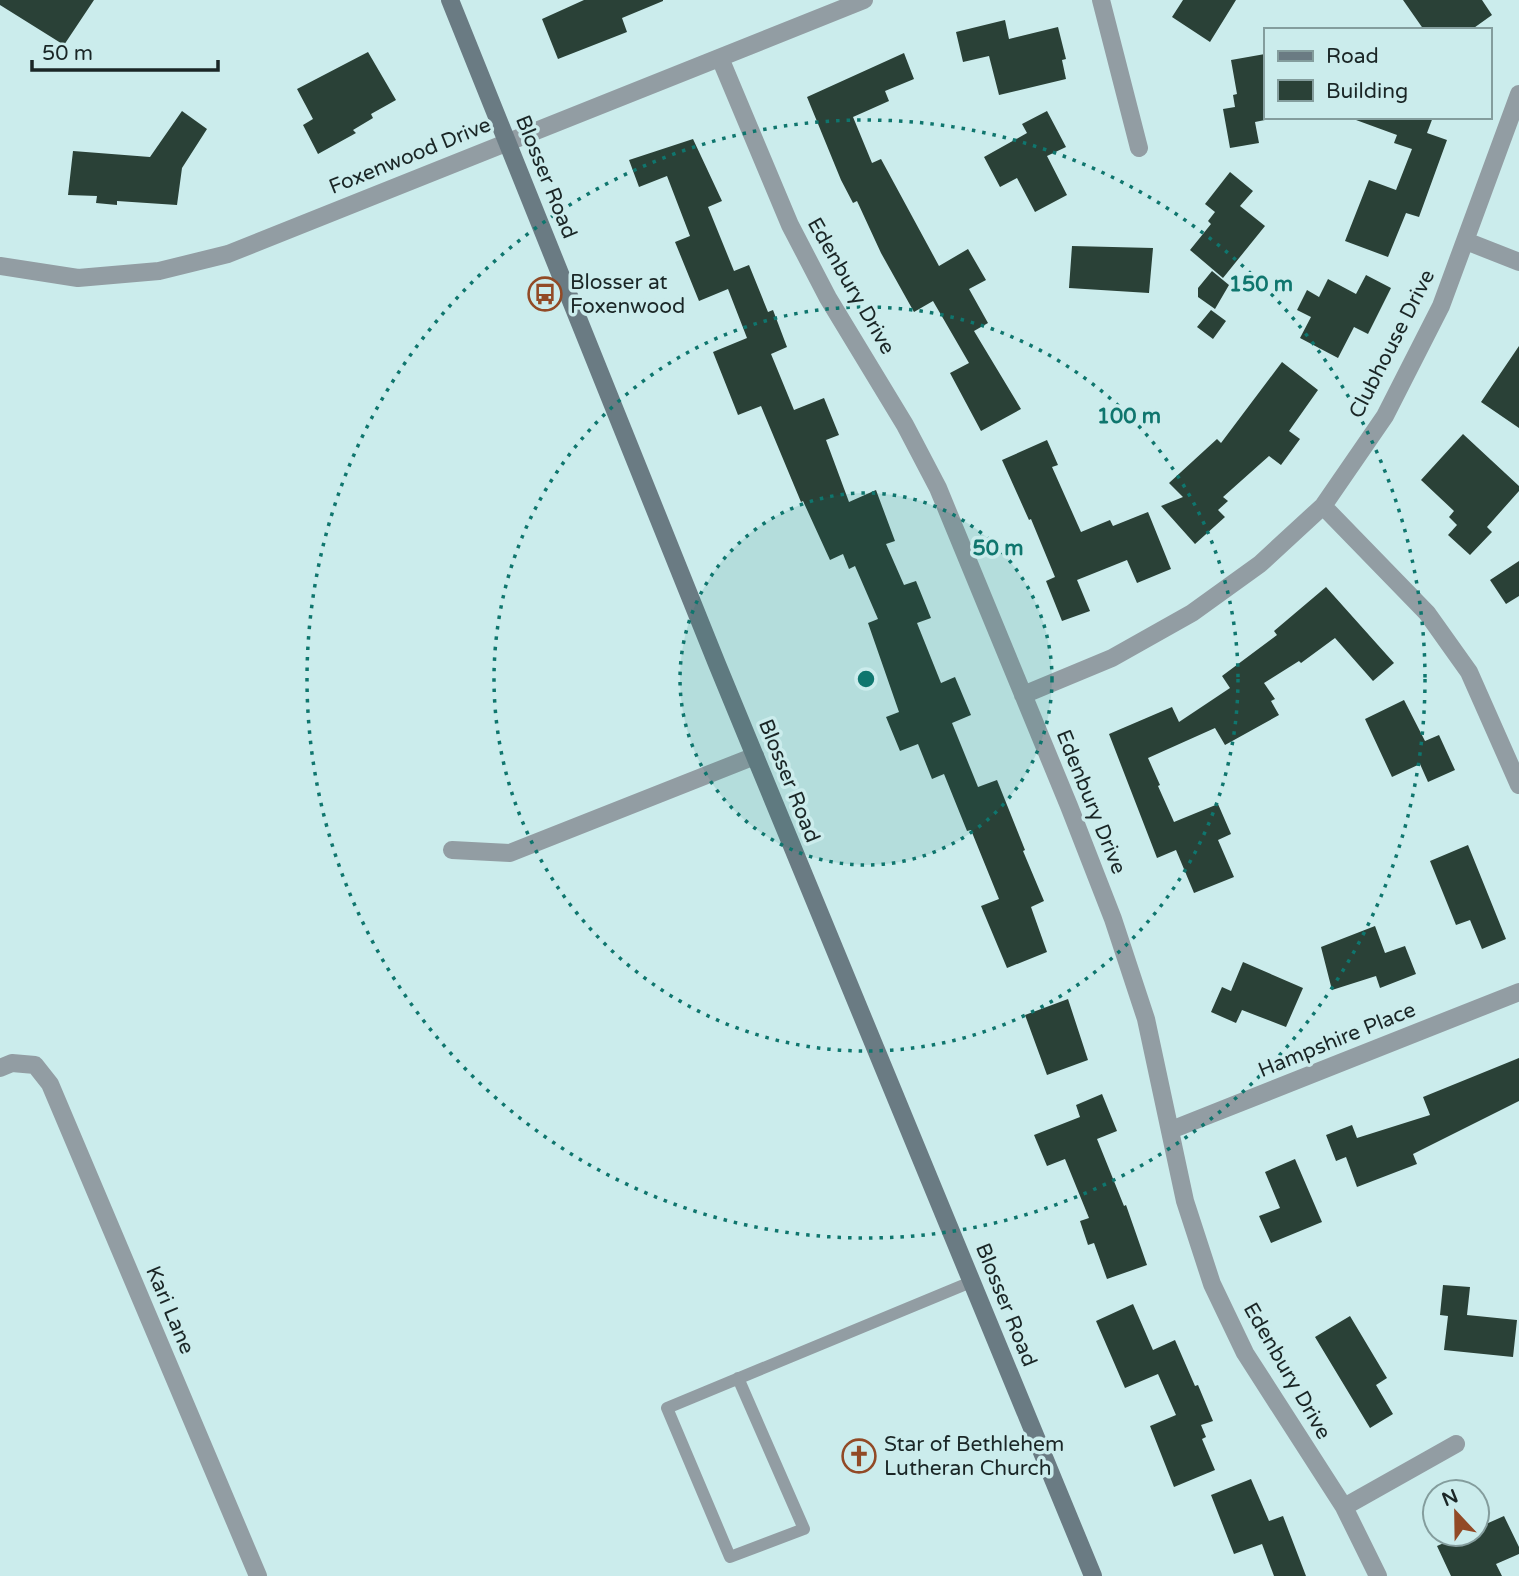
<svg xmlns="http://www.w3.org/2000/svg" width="1519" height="1576" viewBox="0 0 1519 1576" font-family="'Varela Round',sans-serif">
  <rect width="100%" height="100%" fill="#cbecec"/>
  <path fill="#2a4137" d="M0 0H94L64 45 0 5Z
    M584 0H663V1L622 18 627 32 558 59 542 19Z
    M1183 0H1236L1210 42 1172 17Z
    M1403 0H1482L1492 15 1471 30H1424Z
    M1005 20 1009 39 1058 27 1066 59 1062 60 1066 79 999 95 989 56 963 62 956 32Z
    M368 52 396 100 371 114 373 118 353 130 356 133 318 154 303 125 313 119 297 89Z
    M904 53 914 79 885 91 889 101 853 117 872 163 881 159 939 266 968 249 986 280 969 289 988 323 974 331 1021 409 981 431 950 373 969 363 933 301 914 312 881 253 857 201 853 203 841 180 807 97Z
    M1265 54V120L1255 122 1259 143 1230 148 1223 109 1235 107 1233 95 1237 94 1231 60Z
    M182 111 207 129 182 168 177 205 117 201V205L96 203 97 196 68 195 73 151 150 157Z
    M1047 111 1066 147 1047 156 1067 195 1035 212 1017 178 1000 187 984 157 1027 133 1022 124Z
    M1356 117H1433L1427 133 1447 140 1419 217 1406 213 1388 257 1345 241 1369 180 1396 190 1412 149 1394 143 1397 135 1356 120Z
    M693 139 722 201 708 207 734 271 749 265 768 312 773 310 787 347 771 354 794 410 824 398 839 435 826 440 849 502 876 490 895 541 886 544 904 585 916 581 931 618 917 623 941 683 955 677 971 715 952 723 978 787 997 780 1025 850 1023 851 1044 901 1031 907 1047 952 1007 968 981 906 999 899 971 830 967 831 944 774 932 779 918 744 900 751 886 717 899 712 868 623 878 619 855 566 849 569 843 554 830 560 803 501 801 502 761 406 738 415 713 352 747 338 728 289 699 301 675 242 690 236 667 176 639 187 629 160Z
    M1230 172 1253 191 1240 206 1265 226 1223 278 1190 250 1211 224 1208 221 1215 212 1205 204Z
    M1072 246 1153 248 1149 293 1069 288Z
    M1212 271 1229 285 1215 309 1198 297V288Z
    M1366 275 1391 288 1368 334 1354 327 1338 358 1300 338 1311 317 1297 310 1307 290 1319 297 1328 279 1356 294Z
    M1211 310 1226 321 1213 339 1197 327Z
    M1519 346V428L1481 402Z
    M1282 362 1318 390 1289 431 1300 439 1281 465 1269 456 1223 497 1228 501 1218 510 1225 517 1195 544 1161 506 1183 497 1169 483 1217 439 1221 443Z
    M1463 434 1519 486V491L1487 527 1492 532 1470 555 1448 535 1457 525 1449 517 1454 511 1421 480Z
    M1047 440 1058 465 1052 467 1081 532 1110 520 1113 526 1148 512 1171 569 1137 583 1127 560 1077 580 1090 611 1062 621 1046 581 1055 577 1031 519 1029 520 1002 460Z
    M1519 561V596L1506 604 1490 580Z
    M1326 587 1394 663 1373 681 1335 638 1301 663 1299 661 1264 683 1275 699 1271 701 1279 715 1225 745 1215 728 1148 758 1160 785 1158 786 1174 822 1218 804 1231 834 1218 840 1234 877 1194 893 1176 850 1157 858 1109 734 1172 707 1179 722 1230 688 1222 676 1277 635 1274 631Z
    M1404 700 1425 741 1439 735 1455 770 1428 782 1420 764 1392 777 1365 719Z
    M1468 845 1506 939 1482 949 1470 920 1456 925 1430 861Z
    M1375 926 1385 953 1405 946 1416 974 1380 988 1376 976 1332 990 1321 947Z
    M1243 962 1303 988 1286 1027 1242 1010 1236 1023 1211 1012 1222 987 1231 991Z
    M1068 999 1088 1060 1047 1075 1025 1015Z
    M1519 1058V1101L1413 1154 1417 1164 1357 1187 1346 1157 1336 1161 1326 1135 1352 1125 1357 1138 1430 1115 1423 1097Z
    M1102 1094 1117 1131 1097 1139 1124 1206 1126 1205 1147 1265 1107 1279 1094 1243 1088 1245 1080 1221 1089 1218 1065 1159 1047 1166 1034 1135 1080 1117 1076 1105Z
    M1295 1159 1322 1222 1271 1243 1259 1216 1280 1208 1265 1172Z
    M1443 1285 1470 1287 1467 1315 1517 1320 1513 1357 1444 1350 1448 1316 1440 1315Z
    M1133 1304 1153 1350 1175 1340 1195 1386 1198 1385 1213 1421 1201 1425 1206 1437 1202 1439 1215 1470 1174 1487 1150 1426 1176 1415 1158 1374 1125 1388 1096 1321Z
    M1350 1316 1387 1378 1376 1385 1393 1414 1370 1428 1315 1337Z
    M1251 1479 1269 1521 1283 1516 1306 1576H1274L1262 1544 1234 1554 1211 1495Z
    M1504 1516 1519 1547V1554L1496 1564 1502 1576H1451L1437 1546 1464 1534H1477V1528Z"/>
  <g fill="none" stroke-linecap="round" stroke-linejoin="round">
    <path stroke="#929da3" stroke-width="12" d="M738 1378 804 1529 730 1557 667 1408 971 1282"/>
    <path stroke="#929da3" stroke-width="18" d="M1101 0 1139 148
      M720 58 790 225 828 298 905 425 938 488 1069 806 1113 919 1146 1019 1185 1201 1212 1284 1245 1353 1344 1507 1378 1576
      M1466 241 1519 262
      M0 266 78 278 159 271 228 254 864 0
      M1323 506 1427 613 1469 672 1519 785
      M1023 695 1112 658 1192 613 1260 564 1323 506 1385 416 1441 306 1519 94
      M452 850 510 853 755 756
      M0 1068 12 1063 35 1065 50 1084 258 1576
      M1171 1130 1519 992
      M1344 1507 1456 1444"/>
    <path stroke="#6a7b83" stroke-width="18" d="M450 0 717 664 1093 1576"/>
  </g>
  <circle cx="866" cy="679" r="186" fill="#0f766e" fill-opacity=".12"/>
  <g fill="none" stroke="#0f766e" stroke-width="3.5" stroke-dasharray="3.5 7">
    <circle cx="866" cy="679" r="186"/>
    <circle cx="866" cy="679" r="372"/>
    <circle cx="866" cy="679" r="559"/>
  </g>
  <defs>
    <symbol id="bus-ring" viewBox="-11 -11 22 22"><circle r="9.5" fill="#cbecec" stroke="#924a26" stroke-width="1.5"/><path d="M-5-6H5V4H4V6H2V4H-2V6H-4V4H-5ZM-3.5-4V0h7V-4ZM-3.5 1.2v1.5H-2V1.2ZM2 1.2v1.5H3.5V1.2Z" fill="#924a26"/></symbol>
    <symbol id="church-ring" viewBox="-11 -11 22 22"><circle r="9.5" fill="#cbecec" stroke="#924a26" stroke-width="1.5"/><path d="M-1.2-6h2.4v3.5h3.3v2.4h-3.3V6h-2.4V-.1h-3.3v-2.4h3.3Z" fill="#924a26"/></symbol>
  </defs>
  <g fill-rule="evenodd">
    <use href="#bus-ring" x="526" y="275" width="38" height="38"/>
    <use href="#church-ring" x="840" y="1437" width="38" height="38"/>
  </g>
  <g text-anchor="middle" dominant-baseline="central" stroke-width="7" stroke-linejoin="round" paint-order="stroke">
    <g font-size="21" fill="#1a2626" stroke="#cbecec">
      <text transform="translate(410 156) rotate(-22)">Foxenwood Drive</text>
      <text transform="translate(546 177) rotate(68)">Blosser Road</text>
      <text transform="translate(851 286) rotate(60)">Edenbury Drive</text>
      <text transform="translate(1392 344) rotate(-63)">Clubhouse Drive</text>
      <text transform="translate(789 781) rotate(68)">Blosser Road</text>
      <text transform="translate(1091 802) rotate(68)">Edenbury Drive</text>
      <text transform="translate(1337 1040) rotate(-22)">Hampshire Place</text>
      <text transform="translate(1006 1305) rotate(68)">Blosser Road</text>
      <text transform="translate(170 1310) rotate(67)">Kari Lane</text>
      <text transform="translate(1287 1371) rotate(60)">Edenbury Drive</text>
    </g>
    <g font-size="21" fill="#1a2626" stroke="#cbecec" text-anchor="start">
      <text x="570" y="282">Blosser at<tspan x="570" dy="24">Foxenwood</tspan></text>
      <text x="884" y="1444">Star of Bethlehem<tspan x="884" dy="24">Lutheran Church</tspan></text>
    </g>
  </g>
  <circle cx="866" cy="679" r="10" fill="#0f766e" stroke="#cbecec" stroke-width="3.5"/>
  <g font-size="21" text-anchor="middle" font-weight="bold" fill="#0f766e" stroke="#cbecec" stroke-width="7" stroke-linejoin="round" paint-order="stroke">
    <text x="1261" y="291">150 m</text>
    <text x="1129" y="423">100 m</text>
    <text x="998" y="555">50 m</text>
  </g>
  <rect x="1264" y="28" width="228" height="91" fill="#cbecec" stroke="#849d9d" stroke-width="2"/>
  <rect x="1278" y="51" width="35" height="10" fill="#6a7b83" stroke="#849d9d" stroke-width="2"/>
  <text x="1326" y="63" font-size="21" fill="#1a2626">Road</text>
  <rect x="1278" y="80" width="35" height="21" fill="#2a4137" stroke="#849d9d" stroke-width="2"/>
  <text x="1326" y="98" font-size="21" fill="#1a2626">Building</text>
  <g transform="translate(1456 1513) rotate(338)"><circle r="33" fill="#cbecec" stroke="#849d9d" stroke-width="2"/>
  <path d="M0-5L12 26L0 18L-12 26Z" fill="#924a26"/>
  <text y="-10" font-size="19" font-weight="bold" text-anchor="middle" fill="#1a2626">N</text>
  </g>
  <path d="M32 60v10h186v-10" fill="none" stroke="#1a2626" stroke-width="3.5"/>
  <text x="42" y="60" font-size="21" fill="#1a2626" stroke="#cbecec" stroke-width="5" paint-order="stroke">50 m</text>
</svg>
